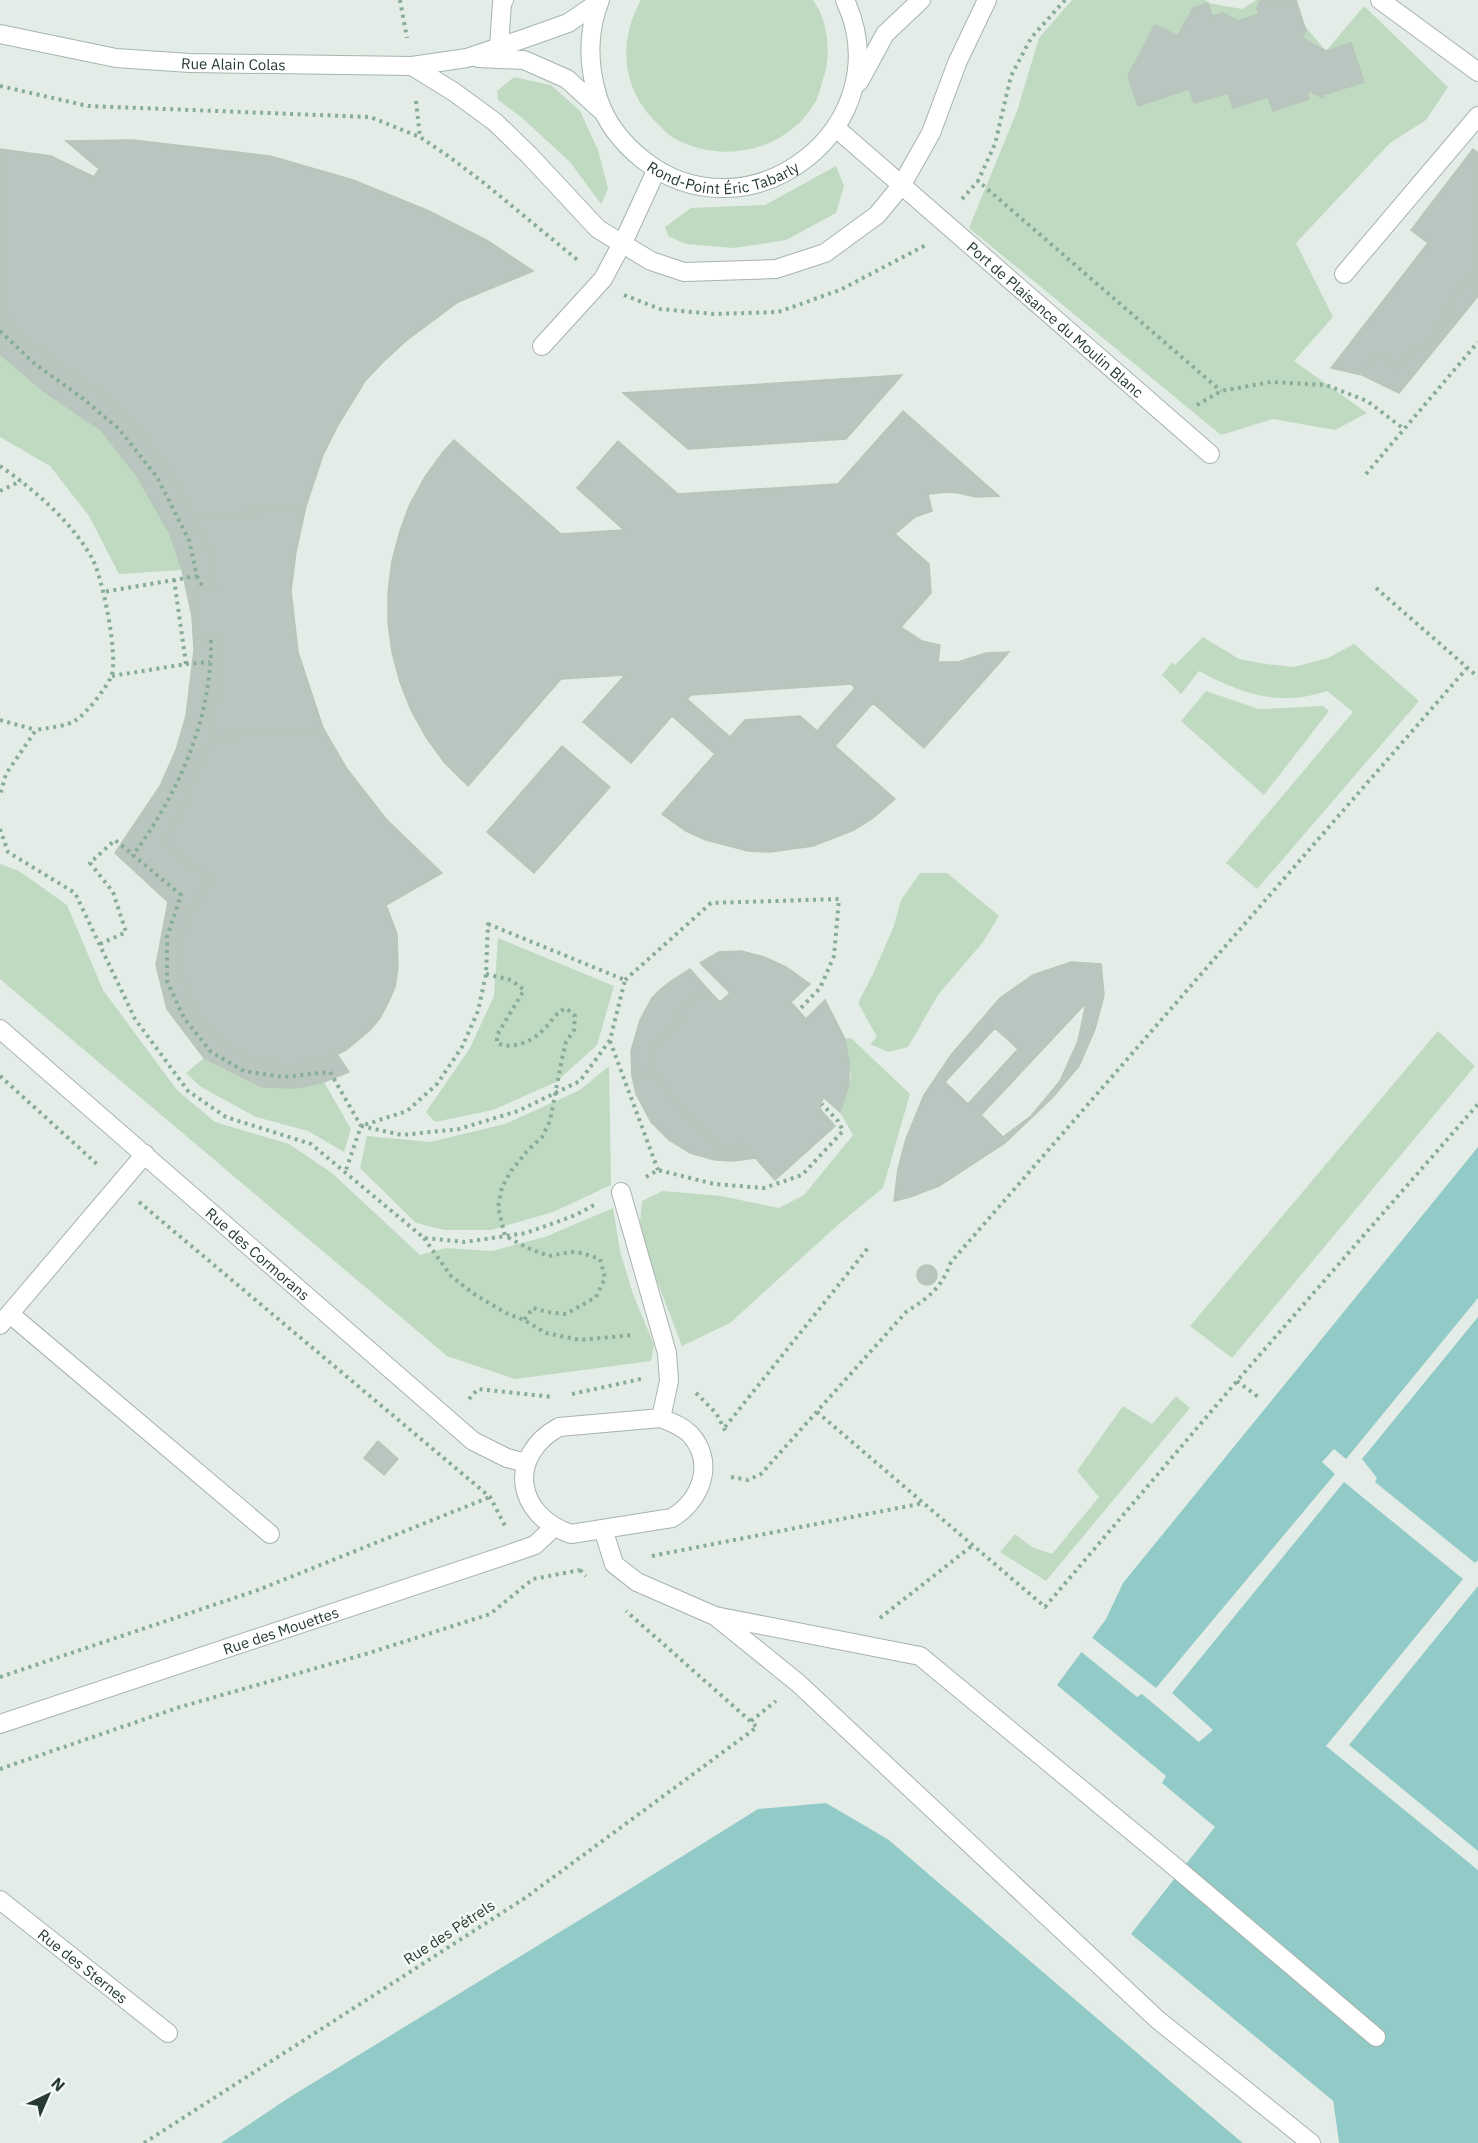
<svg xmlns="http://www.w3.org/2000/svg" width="1478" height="2143" viewBox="0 0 1478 2143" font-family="'IBM Plex Sans',sans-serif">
  <rect width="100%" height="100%" fill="#e4ece7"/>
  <path fill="#bfdac1" d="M641 0H813C828 20 832 56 823 79 821 86 819 94 816 101 788 151 721 166 672 137 667 134 663 129 659 125 622 91 617 43 641 0Z
    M1072 0H1206L1208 3 1242 9 1256 0H1296L1304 25 1326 51 1364 6 1448 87 1426 120 1390 143 1296 243 1333 317 1294 361 1367 413 1335 430 1273 419 1221 435 969 228 1017 111 1039 38Z
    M514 77 551 85 580 111 598 150 608 189 601 204 570 162 521 117 498 100 497 91Z
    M836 166 844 186 836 213 786 240 734 248 686 244 668 236 665 227 691 208 765 205Z
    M0 354 43 391 101 430 137 476 170 534 182 570 119 574 89 516 50 466 0 437Z
    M1203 637 1239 659 1265 664 1294 667 1328 658 1354 644 1419 701 1257 889 1226 863 1353 712 1327 691C1278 707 1242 694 1199 671L1181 694 1162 675 1172 662 1175 665Z
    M1206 691 1259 709 1323 706 1329 711 1264 795 1181 721Z
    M0 864 19 871 67 905 103 990 177 1090 215 1122 289 1144 332 1173 420 1255 446 1248 492 1251 545 1237 613 1208 620 1251 633 1294 654 1345 651 1361 515 1379 447 1356 0 979Z
    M920 873H947L999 916 983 942 938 995 908 1047 888 1052 870 1044 877 1037 858 1003 873 974 894 926 901 900Z
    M498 938 614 986 597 1045 556 1082 493 1110 435 1122 426 1112 470 1048 494 996Z
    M1438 1031 1475 1066 1232 1358 1190 1326Z
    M851 1038 910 1094 883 1188 840 1223 730 1323 682 1346 639 1234 642 1201 663 1191 721 1196 779 1208 804 1195 853 1135 840 1112 851 1078 845 1039Z
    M204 1058 262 1087 297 1088 324 1082 351 1129 344 1152 308 1131 256 1117 201 1087 186 1073Z
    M609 1066 611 1185 553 1212 491 1230H445L416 1223 360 1168 367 1136 430 1142 505 1124 580 1090Z
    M1176 1396 1190 1408 1046 1581 1000 1552 1015 1534 1032 1547 1052 1554 1099 1497 1077 1471 1123 1406 1152 1424Z"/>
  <path fill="#92cac7" d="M1478 1147V2143H1339L1333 2101 1131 1934 1215 1827 1162 1783 1166 1776 1057 1685 1106 1619 1123 1583Z
    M826 1803 889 1840 1243 2143H221L290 2097 617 1897 758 1809Z"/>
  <path fill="#e4ece7" d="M1478 1298V1317L1362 1459 1377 1478 1375 1482 1475 1563 1478 1560V1586L1349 1745 1478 1851V1870L1326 1746 1463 1579 1344 1482 1172 1693 1213 1730 1199 1742 1142 1694 1137 1697 1079 1650 1090 1636 1156 1688 1335 1474 1322 1462 1334 1449 1346 1459Z
    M891 1838 1245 2141 1246 2143H1243L1225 2128 889 1840Z
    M1128 1932 1333 2101 1339 2143H1336L1330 2102 1129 1937Z"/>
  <path fill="#b9c6bf" stroke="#b7c5bc" stroke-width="1.5" fill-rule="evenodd" d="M1261 0H1296L1306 31 1302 38 1326 51 1351 43 1364 82 1323 95V98L1307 90 1309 99 1273 111 1268 97 1233 108 1228 93 1194 103 1189 89 1138 106 1128 76 1155 25 1178 36 1193 8 1208 3 1212 16 1223 13 1238 21 1259 14 1257 7Z
    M132 140 270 156 353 180 429 211 488 241 533 271 458 302 407 340 384 361 365 381 338 425 323 455 306 506 195 518 164 464 135 426 105 397 60 366 21 336 0 310V149L51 156 94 177 99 169 66 141Z
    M1473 149 1478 153V270L1444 310 1449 314 1422 351 1417 347 1399 368 1378 354 1362 375 1331 368 1428 243 1411 230Z
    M1478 270V296L1399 393 1362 375 1378 354 1399 368 1417 347 1422 351 1449 314 1444 310Z
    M0 310 21 336 60 366 105 397 135 426 164 464 179 490 195 518 211 558 216 585 196 588 200 640H220L219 677 210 740 178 816 162 843 211 880 194 904 186 920 182 936 181 971 188 998 201 1020 218 1039 242 1055 270 1064 295 1066 323 1061 337 1054 349 1072 324 1082 297 1088 262 1087 204 1058 167 1009 156 965 168 902 115 853 160 786 176 750 186 716 194 650 192 616 182 570 170 534 137 476 101 430 43 391 0 354Z
    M902 375 846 439 688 449 623 393Z
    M903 411 999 496 976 497 959 493 947 492 928 494 932 511 915 517 895 534 929 564 931 593 901 627 922 641 940 645 938 662H958L986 653 1009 652 924 748 873 703 835 746 895 799 873 818 854 830 813 846 770 852 748 851 706 840 686 831 662 814 715 754 672 716 631 763 583 722 625 675 561 679 468 786 444 762 426 737 411 710 400 682 392 652 388 622V592L392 561 400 531 410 504 425 477 443 452 454 440 561 534 624 530 577 488 618 441 678 494 838 484ZM851 684 855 688 817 731 800 716 745 720 730 737 687 699 691 695Z
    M306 506 296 552 291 591 298 652 323 728 308 731 225 736 210 740 219 677 220 640H200L196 588 216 585 211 558 195 518Z
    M323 728 347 769 386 819 442 873 386 905 397 934 398 968 395 987 388 1003 380 1018 369 1031 346 1050 323 1061 295 1066 270 1064 242 1055 218 1039 201 1020 188 998 181 971 182 936 186 920 194 904 211 880 162 843 178 816 210 740 225 736 308 731Z
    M562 746 610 787 534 873 487 832Z
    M741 951 764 957 786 967 810 984 791 1002 806 1019 825 1000 845 1039 849 1062V1084L840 1112 823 1097 820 1109 835 1126 775 1180 743 1144 733 1152 734 1154 719 1153 722 1151 651 1073 648 1075 651 1049 682 1020 676 1012 677 1011 691 1001 710 992 720 1002 730 993 700 963 719 952Z
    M1071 962 1101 964 1104 995 1095 1029 1079 1066 1052 1098 1005 1143 939 1186 910 1197 894 1201 898 1169 906 1139 924 1095 951 1055 1000 998 1033 975Z
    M690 969 711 993 691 1001 676 1012 682 1020 651 1049 648 1075 651 1073 722 1151 719 1153 734 1154 733 1152 743 1144 756 1158 733 1161 715 1160 690 1153 669 1140 651 1122 636 1094 632 1076 631 1051 640 1020 652 998 661 989 671 981Z
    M1086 1003 1078 1041 1060 1081 1031 1116 1003 1137 981 1115Z
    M995 1028 1018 1049 968 1104 945 1082Z
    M917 1275a10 10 0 1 1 20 0a10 10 0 1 1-20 0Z
    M378 1441 398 1459 384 1475 364 1458Z"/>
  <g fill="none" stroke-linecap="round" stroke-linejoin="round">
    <defs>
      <g id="lane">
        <path d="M1380 0 1478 72"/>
        <path d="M499 46 502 3 504 0"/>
        <path id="s1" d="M836 128 1210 454"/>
        <path d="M1344 274 1478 116"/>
        <path d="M542 346 603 279 627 234 656 171"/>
        <path d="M621 1192 667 1353 669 1381 661 1418"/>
        <path d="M10 1314 270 1534"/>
        <path d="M715 1616 920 1656 1168 1861 1376 2037"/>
      </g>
      <g id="street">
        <path d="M412 66 454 92 495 122 529 155 598 229 651 261 684 272 776 269 825 253 877 215 901 186 931 133 957 63 987 0"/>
        <path id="s2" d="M0 1029 473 1441 507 1458 526 1463"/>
        <path d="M0 1325 145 1154"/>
        <path d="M661 1418C671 1422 682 1426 690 1434 716 1463 701 1500 672 1518L571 1534C515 1515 507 1456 559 1427Z"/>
        <path d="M603 1529 614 1564 637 1582 715 1616 798 1683 1158 2020 1311 2143"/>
        <path id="s3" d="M0 1724 518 1551 535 1545 554 1527"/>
        <path id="s4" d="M0 1900 168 2033"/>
      </g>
      <g id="secondary">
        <path id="s5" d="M600 0C587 32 588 65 598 98 606 123 621 142 642 159 750 245 903 125 845 0"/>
        <path id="s6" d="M0 34 116 58 190 63 412 66 467 58 526 38 568 23 599 2"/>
        <path d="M478 58 524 60 567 79 602 111"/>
        <path d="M859 82 885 34 921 0"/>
      </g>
    </defs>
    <use href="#lane" stroke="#a7b3ad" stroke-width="20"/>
    <use href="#street" stroke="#a7b3ad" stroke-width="20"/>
    <use href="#secondary" stroke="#a3b6ac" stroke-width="20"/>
    <path stroke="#88ac99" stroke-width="4" stroke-dasharray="3 4.5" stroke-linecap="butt" d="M400 0 407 38
      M1065 0 1031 38 1011 76 995 144 978 181 1221 391
      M0 86 88 106 370 117 420 137 448 156 484 183 580 262
      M416 101 420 137
      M962 199 978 181
      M624 295 660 309 714 314 778 312 840 290 926 245
      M0 331 35 364 81 397 119 429 157 477 189 540 197 576 103 592
      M1197 405 1221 391 1271 382 1326 385 1367 401 1404 429
      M0 466C35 490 73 523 93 560 103 580 119 658 111 677 106 688 87 713 76 720 69 726 46 728 36 730L6 774 0 795
      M1366 474 1478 342
      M0 491 21 481
      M197 576 203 587
      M1376 588 1478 677
      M211 640C211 652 211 665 209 677 201 742 172 802 133 855L181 895 167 937V981L184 1018 211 1052 244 1071 283 1077 330 1072 361 1126 345 1173
      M186 664 210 662
      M112 676 186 664 174 579
      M0 720 36 730
      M0 829 8 852 75 893 135 1019 188 1091 226 1117 311 1144 424 1238 465 1242 526 1233 576 1215 594 1205
      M488 924 625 980 610 1040 580 1081 518 1111 459 1129 402 1135 361 1126 407 1111 437 1084 462 1047 478 1011 486 974Z
      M100 944 126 932 113 892 90 863 115 840 133 855
      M486 974 511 980 524 990 497 1035V1043C512 1050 531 1042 542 1031 551 1023 554 1014 566 1008L575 1016 574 1030 566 1042 562 1059 550 1121 542 1137 528 1150 511 1171 502 1187 498 1207 505 1236 530 1249 549 1256 571 1252 582 1253 600 1259 605 1278 596 1297 566 1314 547 1312 533 1308 524 1320
      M625 980 711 903 839 899 834 956 820 988 799 1010
      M610 1041 658 1170
      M0 1076 98 1165
      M646 1177 658 1170 714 1184 764 1188 802 1175 843 1131 838 1121 822 1104
      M139 1202 490 1497 505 1526
      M424 1238 451 1276 474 1294 506 1313 524 1320 546 1333 580 1340 633 1335
      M1237 1381 1261 1399
      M696 1393 716 1413 726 1432
      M572 1394 641 1379
      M469 1399 478 1389 553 1397
      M817 1412 1045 1607 1237 1381 1478 1104
      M725 1427 868 1248
      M731 1477 748 1480 761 1474 906 1312C929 1297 941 1289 951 1262L1467 668
      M652 1556 924 1503
      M580 1570 586 1576
      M880 1618 973 1545
      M0 1677 258 1590 490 1497
      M751 1721 776 1701
      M0 1769 180 1707 369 1653 490 1614 533 1579 580 1570
      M144 2143 525 1898 757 1727 626 1611"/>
    <use href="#lane" stroke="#fff" stroke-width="18"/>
    <use href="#street" stroke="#fff" stroke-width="18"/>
    <use href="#secondary" stroke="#fff" stroke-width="18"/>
  </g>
  <g text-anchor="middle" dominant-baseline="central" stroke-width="5" stroke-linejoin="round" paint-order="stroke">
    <g font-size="15" fill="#253b31" stroke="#f4f9f5">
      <text stroke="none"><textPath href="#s6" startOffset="236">Rue Alain Colas</textPath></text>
      <text stroke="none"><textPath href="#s5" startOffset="264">Rond-Point Éric Tabarly</textPath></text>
      <text stroke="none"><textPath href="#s1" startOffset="291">Port de Plaisance du Moulin Blanc</textPath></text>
      <text stroke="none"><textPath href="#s2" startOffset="342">Rue des Cormorans</textPath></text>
      <text stroke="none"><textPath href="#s3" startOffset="296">Rue des Mouettes</textPath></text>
      <text transform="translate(449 1932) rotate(-33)">Rue des Pétrels</text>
      <text stroke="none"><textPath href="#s4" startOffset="106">Rue des Sternes</textPath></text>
    </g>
  </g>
  <g transform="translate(48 2095) rotate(44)" stroke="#f4f9f5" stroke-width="4.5" paint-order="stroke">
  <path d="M0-4.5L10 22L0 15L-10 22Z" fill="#253b31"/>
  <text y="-9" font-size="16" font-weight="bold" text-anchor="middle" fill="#253b31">N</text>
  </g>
</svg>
